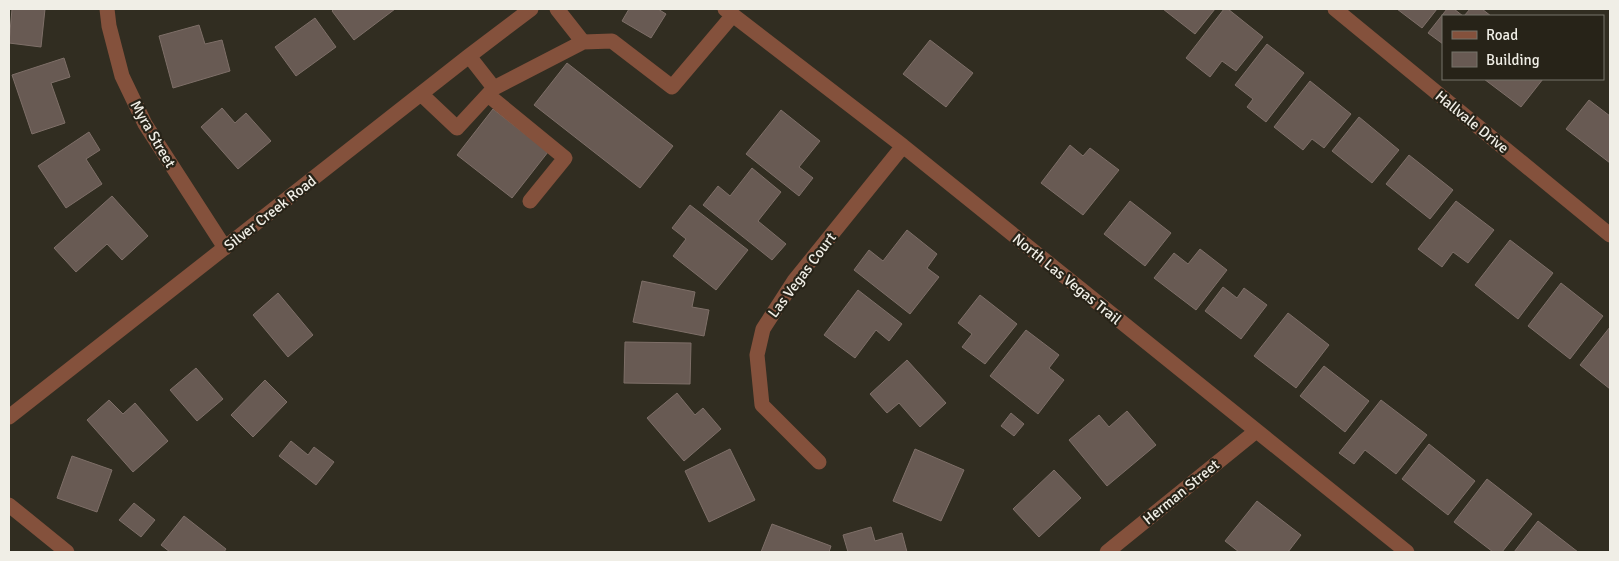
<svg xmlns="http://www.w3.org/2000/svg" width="1619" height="561" viewBox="0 0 1619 561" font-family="Signika,sans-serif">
  <rect width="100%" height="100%" fill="#312d21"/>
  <path fill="#685a53" stroke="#7e6f68" d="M12 9H45L41 47 9 43Z
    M334 9H395L354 40 332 11Z
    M629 9H658L666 14 651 38 622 21Z
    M1163 9H1215L1195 34Z
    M1224 9H1228L1263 37 1236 71 1222 61 1210 77 1186 58Z
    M1397 9H1437L1422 28Z
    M1447 9H1454L1463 16H1443V44L1428 33Z
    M1470 9H1482L1491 16H1464Z
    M315 18 336 47 296 76 275 47Z
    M199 25 205 44 222 40 230 71 173 88 159 36Z
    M930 40 973 73 946 107 903 74Z
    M1267 44 1304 73 1266 122 1247 107 1253 99 1235 85Z
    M64 58 70 77 51 83 65 123 32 134 12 75Z
    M567 63 673 146 640 188 534 105Z
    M1484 79H1543L1521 107Z
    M1310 81 1351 114 1324 148 1312 139 1303 150 1274 127Z
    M1589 100 1610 116V163L1566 129Z
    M222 108 235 123 246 113 271 141 238 169 201 127Z
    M493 109 548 152 512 198 457 155Z
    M781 110 820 141 799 167 813 178 799 196 746 154Z
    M1359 117 1399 150 1372 183 1332 151Z
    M89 132 100 150 86 159 102 184 66 208 38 166Z
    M1070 145 1083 156 1090 148 1119 170 1083 215 1041 183Z
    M1409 155 1453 190 1430 219 1386 184Z
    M752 168 781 192 758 221 786 244 772 260 703 205 718 186 730 196Z
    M112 196 148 236 122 260 107 244 76 272 54 248Z
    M1130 201 1171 233 1145 266 1104 234Z
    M1456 201 1494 230 1468 263 1453 252 1442 267 1418 249Z
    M690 205 748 250 716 290 673 256 686 239 672 228Z
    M907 230 937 254 927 268 939 277 910 314 854 270 869 250 883 261Z
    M1510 240 1553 273 1518 319 1475 285Z
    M1200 249 1227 270 1196 310 1154 278 1174 253 1188 264Z
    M642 281 695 292 692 307 709 310 704 336 633 322Z
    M1561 283 1603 316 1570 359 1528 326Z
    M1223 287 1237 298 1244 288 1267 305 1241 339 1205 311Z
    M858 290 902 324 889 341 876 330 855 358 824 335Z
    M278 293 313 335 288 357 253 315Z
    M980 295 1017 324 985 364 962 347 972 334 958 323Z
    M1288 313 1329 345 1296 388 1254 356Z
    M1610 327V389L1580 365Z
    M1026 330 1059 355 1049 368 1064 380 1038 414 990 376Z
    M625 342 691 343 690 384 624 383Z
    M907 360 946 403 920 427 899 403 887 413 870 394Z
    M1324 366 1369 401 1345 432 1300 396Z
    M196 368 223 399 197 421 170 390Z
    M265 380 287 402 253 437 231 415Z
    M677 393 695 415 703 408 721 429 684 461 647 418Z
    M109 400 123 414 135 403 168 441 133 472 87 420Z
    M1381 400 1427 435 1396 474 1365 450 1354 464 1339 453Z
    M1127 411 1156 445 1107 486 1069 440 1099 415 1109 427Z
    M1011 413 1024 424 1014 436 1001 426Z
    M291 441 308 455 314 447 334 462 316 485 279 456Z
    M1429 444 1475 481 1448 515 1402 479Z
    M730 449 755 500 709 522 685 471Z
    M915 449 964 470 941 521 893 501Z
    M72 456 112 470 97 512 57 498Z
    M1054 470 1081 498 1039 537 1013 509Z
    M1487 479 1532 514 1502 552H1493L1454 522Z
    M1257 501 1301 535 1288 552H1239L1225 541Z
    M134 503 155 520 141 537 119 520Z
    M184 516 226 549 224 552H170L161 545Z
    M1538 521 1578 552H1514Z
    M772 524 831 546 829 552H761Z
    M871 527 875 541 902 533 907 552H848L843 535Z"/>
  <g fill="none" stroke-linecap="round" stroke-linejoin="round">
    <path stroke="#84513c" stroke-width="15" d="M107 9 109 26 122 76 145 124 225 248
      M725 9 903 146 1407 552
      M1335 9 1610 235
      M583 42 612 41 672 87 733 15
      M494 88 583 42 557 9
      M421 94 457 128 494 88 469 56
      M488 95 565 158 530 201
      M9 417 469 56 531 9
      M819 462 762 405 757 355 763 329 794 281 903 146
      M9 505 67 552
      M1107 552 1255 432"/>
  </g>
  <g text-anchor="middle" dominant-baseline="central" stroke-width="4.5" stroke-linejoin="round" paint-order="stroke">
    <g font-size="15" fill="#f0eee6" stroke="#272318">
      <text transform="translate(1472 122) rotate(39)">Hallvale Drive</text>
      <text transform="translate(153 134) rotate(60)">Myra Street</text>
      <text transform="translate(270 213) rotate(-38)">Silver Creek Road</text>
      <text transform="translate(802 275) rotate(-53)">Las Vegas Court</text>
      <text transform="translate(1067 279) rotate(39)">North Las Vegas Trail</text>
      <text transform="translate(1181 492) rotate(-39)">Herman Street</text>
    </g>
  </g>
  <rect width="1619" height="561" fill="none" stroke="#f0eee6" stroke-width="20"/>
  <rect x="1442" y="15" width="162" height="65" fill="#272318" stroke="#77746a"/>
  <rect x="1452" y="31" width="25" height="8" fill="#84513c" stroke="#77746a"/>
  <text x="1486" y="40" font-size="15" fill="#f0eee6">Road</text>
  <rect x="1452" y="52" width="25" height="15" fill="#685a53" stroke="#77746a"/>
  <text x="1486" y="65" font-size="15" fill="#f0eee6">Building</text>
</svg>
